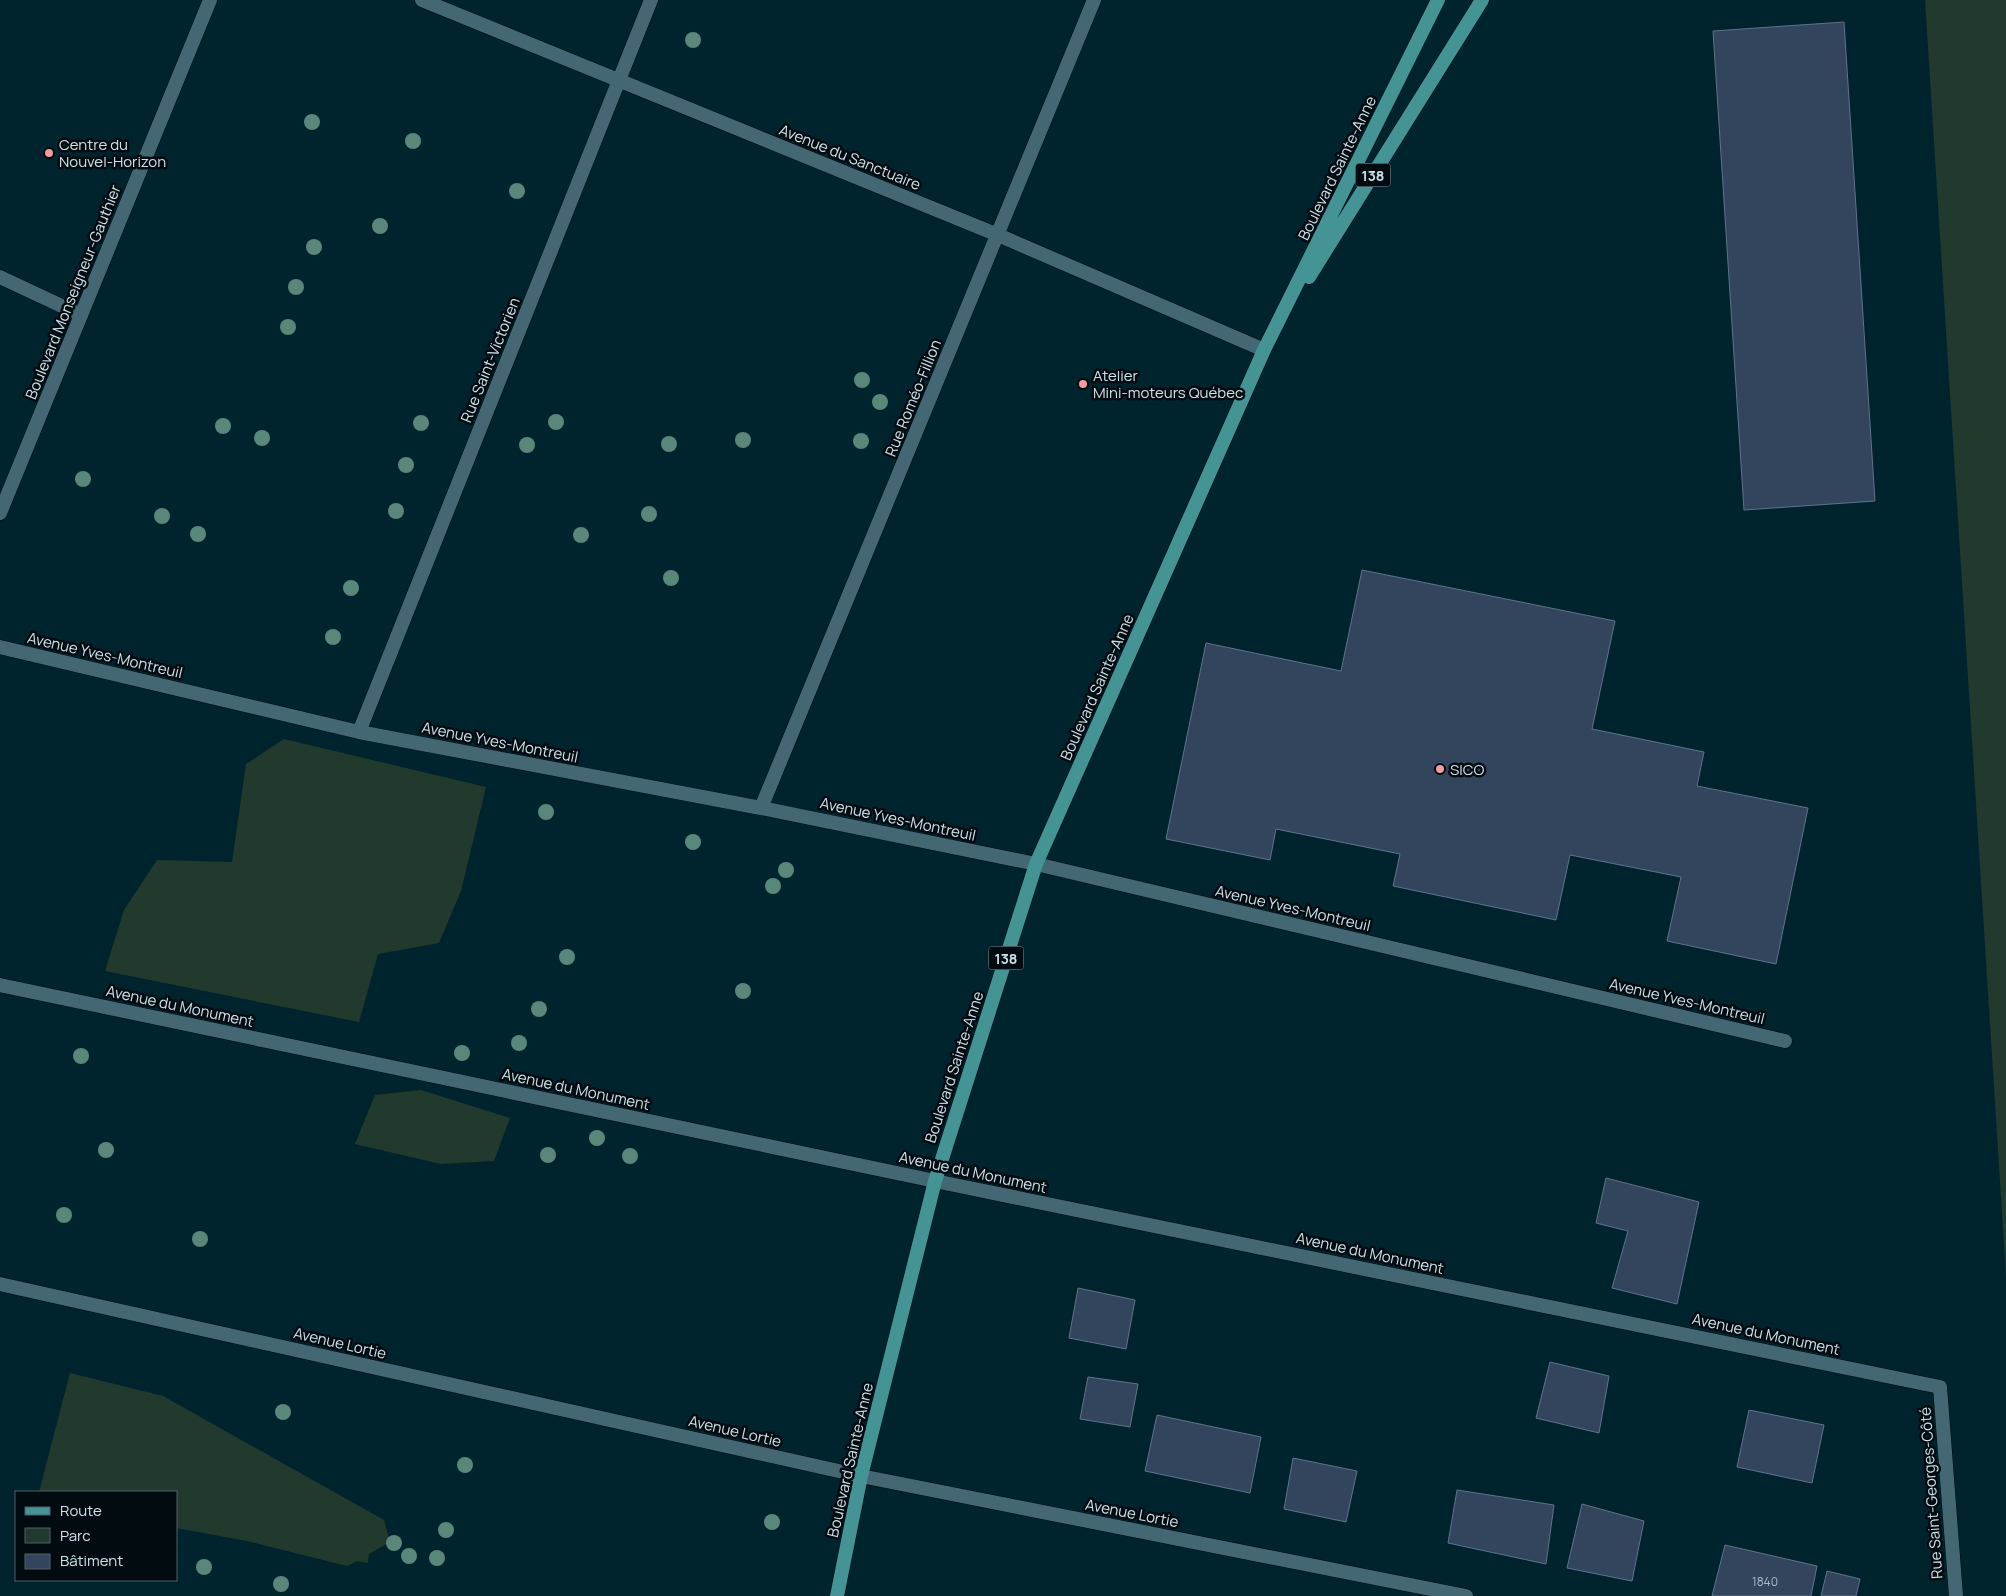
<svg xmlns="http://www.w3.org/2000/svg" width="2006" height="1596" viewBox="0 0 2006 1596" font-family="Manrope,sans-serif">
  <rect width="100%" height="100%" fill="#00242e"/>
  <path fill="#22392d" d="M1925 0H2006V1276Z
    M284 739 486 787 461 891 439 943 378 954 359 1022 105 971 124 910 157 860 232 862 246 764Z
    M421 1090 510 1118 494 1161 441 1164 355 1144 375 1095Z
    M70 1373 163 1396 384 1520 390 1542 369 1554 368 1563 357 1561 347 1566 247 1541 176 1528V1492H39Z"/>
  <path fill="#33455c" stroke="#5f738b" d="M1844 22 1875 501 1744 510 1713 31Z
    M1362 570 1615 621 1592 729 1704 752 1697 786 1808 808 1776 964 1667 941 1681 877 1570 855 1556 920 1393 886 1400 854 1276 829 1270 860 1166 839 1206 643 1341 671Z
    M1606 1178 1699 1202 1677 1304 1612 1288 1628 1231 1596 1223Z
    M1078 1288 1135 1300 1126 1349 1069 1338Z
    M1550 1362 1609 1376 1599 1433 1536 1418Z
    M1088 1377 1138 1384 1130 1427 1080 1419Z
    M1749 1410 1824 1425 1812 1483 1737 1467Z
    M1157 1415 1261 1437 1250 1493 1145 1471Z
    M1293 1458 1357 1471 1346 1522 1284 1509Z
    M1457 1490 1554 1505 1546 1564 1448 1543Z
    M1582 1504 1644 1521 1632 1581 1567 1568Z
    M1725 1545 1817 1566 1811 1596H1712Z
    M1827 1571 1860 1579 1856 1596H1821Z"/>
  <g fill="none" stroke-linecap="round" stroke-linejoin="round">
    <defs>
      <path id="service" d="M0 277 81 315"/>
      <path id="minor" d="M422 0 998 235 1264 350
        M0 513 210 0
        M0 647 359 732 761 808 1036 864 1785 1041
        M359 732 651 0
        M761 808 1094 0
        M0 985 935 1181 1940 1387 1956 1596
        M0 1284 861 1476 1466 1596"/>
      <path id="primary" d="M1309 277 1482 0
        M837 1596 861 1476 935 1181 1036 864 1264 350 1438 0"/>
    </defs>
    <use href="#service" stroke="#000c14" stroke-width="15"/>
    <use href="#minor" stroke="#000c14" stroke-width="15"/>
    <use href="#primary" stroke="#000c14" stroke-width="15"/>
    <use href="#service" stroke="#436773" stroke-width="14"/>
    <use href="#minor" stroke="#436773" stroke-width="14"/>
    <use href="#primary" stroke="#449395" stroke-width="14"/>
  </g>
  <g fill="#59887b">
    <circle cx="693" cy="40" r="8"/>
    <circle cx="312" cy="122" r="8"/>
    <circle cx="413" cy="141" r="8"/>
    <circle cx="517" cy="191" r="8"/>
    <circle cx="380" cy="226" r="8"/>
    <circle cx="314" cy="247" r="8"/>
    <circle cx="296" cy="287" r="8"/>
    <circle cx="288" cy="327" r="8"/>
    <circle cx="862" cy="380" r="8"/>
    <circle cx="880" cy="402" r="8"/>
    <circle cx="556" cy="422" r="8"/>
    <circle cx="421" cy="423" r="8"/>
    <circle cx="223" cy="426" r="8"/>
    <circle cx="262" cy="438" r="8"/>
    <circle cx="743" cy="440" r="8"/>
    <circle cx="861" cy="441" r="8"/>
    <circle cx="669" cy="444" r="8"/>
    <circle cx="527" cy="445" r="8"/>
    <circle cx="406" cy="465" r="8"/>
    <circle cx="83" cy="479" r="8"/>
    <circle cx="396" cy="511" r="8"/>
    <circle cx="649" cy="514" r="8"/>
    <circle cx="162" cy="516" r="8"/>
    <circle cx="198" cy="534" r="8"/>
    <circle cx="581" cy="535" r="8"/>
    <circle cx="671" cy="578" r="8"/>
    <circle cx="351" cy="588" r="8"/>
    <circle cx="333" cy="637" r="8"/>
    <circle cx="546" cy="812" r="8"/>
    <circle cx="693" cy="842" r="8"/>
    <circle cx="786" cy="870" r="8"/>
    <circle cx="773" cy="886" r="8"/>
    <circle cx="567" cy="957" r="8"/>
    <circle cx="743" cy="991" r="8"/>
    <circle cx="539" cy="1009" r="8"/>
    <circle cx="519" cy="1043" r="8"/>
    <circle cx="462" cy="1053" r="8"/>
    <circle cx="81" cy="1056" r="8"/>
    <circle cx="597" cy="1138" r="8"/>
    <circle cx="106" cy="1150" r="8"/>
    <circle cx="548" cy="1155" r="8"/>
    <circle cx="630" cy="1156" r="8"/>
    <circle cx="64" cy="1215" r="8"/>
    <circle cx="200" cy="1239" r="8"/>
    <circle cx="283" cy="1412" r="8"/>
    <circle cx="465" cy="1465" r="8"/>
    <circle cx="772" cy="1522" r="8"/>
    <circle cx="446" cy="1530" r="8"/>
    <circle cx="394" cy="1543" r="8"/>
    <circle cx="409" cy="1556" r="8"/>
    <circle cx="437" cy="1558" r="8"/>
    <circle cx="204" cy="1567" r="8"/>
    <circle cx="281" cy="1584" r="8"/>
  </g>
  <g fill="#f59b9d" stroke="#010b10" stroke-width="2">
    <circle cx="49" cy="153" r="5"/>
    <circle cx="1083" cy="384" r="5"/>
    <circle cx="1440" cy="769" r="5"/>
  </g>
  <g text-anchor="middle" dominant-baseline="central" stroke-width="5" stroke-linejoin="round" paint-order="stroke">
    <g font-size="12" fill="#a8bbc6">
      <text x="1765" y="1581">1840</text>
    </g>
    <g fill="#010b10" stroke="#91a2a9" stroke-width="1">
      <rect x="1355.5" y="163.5" width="35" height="23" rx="4"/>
      <rect x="988.5" y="946.5" width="35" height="23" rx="4"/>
    </g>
    <g font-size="14" font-weight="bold" fill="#cfe2ea">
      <text x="1373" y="175">138</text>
      <text x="1006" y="958">138</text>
    </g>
    <g font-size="15" fill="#cfe2ea" stroke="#010b10" text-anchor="start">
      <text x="59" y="144">Centre du<tspan x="59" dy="17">Nouvel-Horizon</tspan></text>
      <text x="1093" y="375">Atelier<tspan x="1093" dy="17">Mini-moteurs Québec</tspan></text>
      <text x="1450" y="769">SICO</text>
    </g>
    <g font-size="15" fill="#cfe2ea" stroke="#010b10">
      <text transform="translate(850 157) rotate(22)">Avenue du Sanctuaire</text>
      <text transform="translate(1337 168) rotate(-64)">Boulevard Sainte-Anne</text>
      <text transform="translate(73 292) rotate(-68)">Boulevard Monseigneur-Gauthier</text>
      <text transform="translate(490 360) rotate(-68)">Rue Saint-Victorien</text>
      <text transform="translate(913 398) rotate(-68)">Rue Roméo-Fillion</text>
      <text transform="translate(105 655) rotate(13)">Avenue Yves-Montreuil</text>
      <text transform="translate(1097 687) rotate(-66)">Boulevard Sainte-Anne</text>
      <text transform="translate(500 742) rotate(11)">Avenue Yves-Montreuil</text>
      <text transform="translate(898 819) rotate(12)">Avenue Yves-Montreuil</text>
      <text transform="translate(1293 908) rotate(13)">Avenue Yves-Montreuil</text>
      <text transform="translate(1687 1001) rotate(13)">Avenue Yves-Montreuil</text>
      <text transform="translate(180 1006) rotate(12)">Avenue du Monument</text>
      <text transform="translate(954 1067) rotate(-72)">Boulevard Sainte-Anne</text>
      <text transform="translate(576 1089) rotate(12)">Avenue du Monument</text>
      <text transform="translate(973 1172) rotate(12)">Avenue du Monument</text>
      <text transform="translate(1370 1253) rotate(12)">Avenue du Monument</text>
      <text transform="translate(1766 1334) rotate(12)">Avenue du Monument</text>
      <text transform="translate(340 1343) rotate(13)">Avenue Lortie</text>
      <text transform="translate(735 1431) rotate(13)">Avenue Lortie</text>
      <text transform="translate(850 1460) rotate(-77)">Boulevard Sainte-Anne</text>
      <text transform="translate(1931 1493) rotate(-94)">Rue Saint-Georges-Côté</text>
      <text transform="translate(1132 1513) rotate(11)">Avenue Lortie</text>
    </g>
  </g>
  <rect x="15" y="1491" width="162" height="90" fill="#010b10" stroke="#536167"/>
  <rect x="25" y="1507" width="25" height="8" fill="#449395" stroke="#536167"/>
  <text x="60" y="1516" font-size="15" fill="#cfe2ea">Route</text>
  <rect x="25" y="1528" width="25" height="15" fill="#22392d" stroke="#536167"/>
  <text x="60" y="1541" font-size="15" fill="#cfe2ea">Parc</text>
  <rect x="25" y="1554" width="25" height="15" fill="#33455c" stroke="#536167"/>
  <text x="60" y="1566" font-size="15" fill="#cfe2ea">Bâtiment</text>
</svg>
